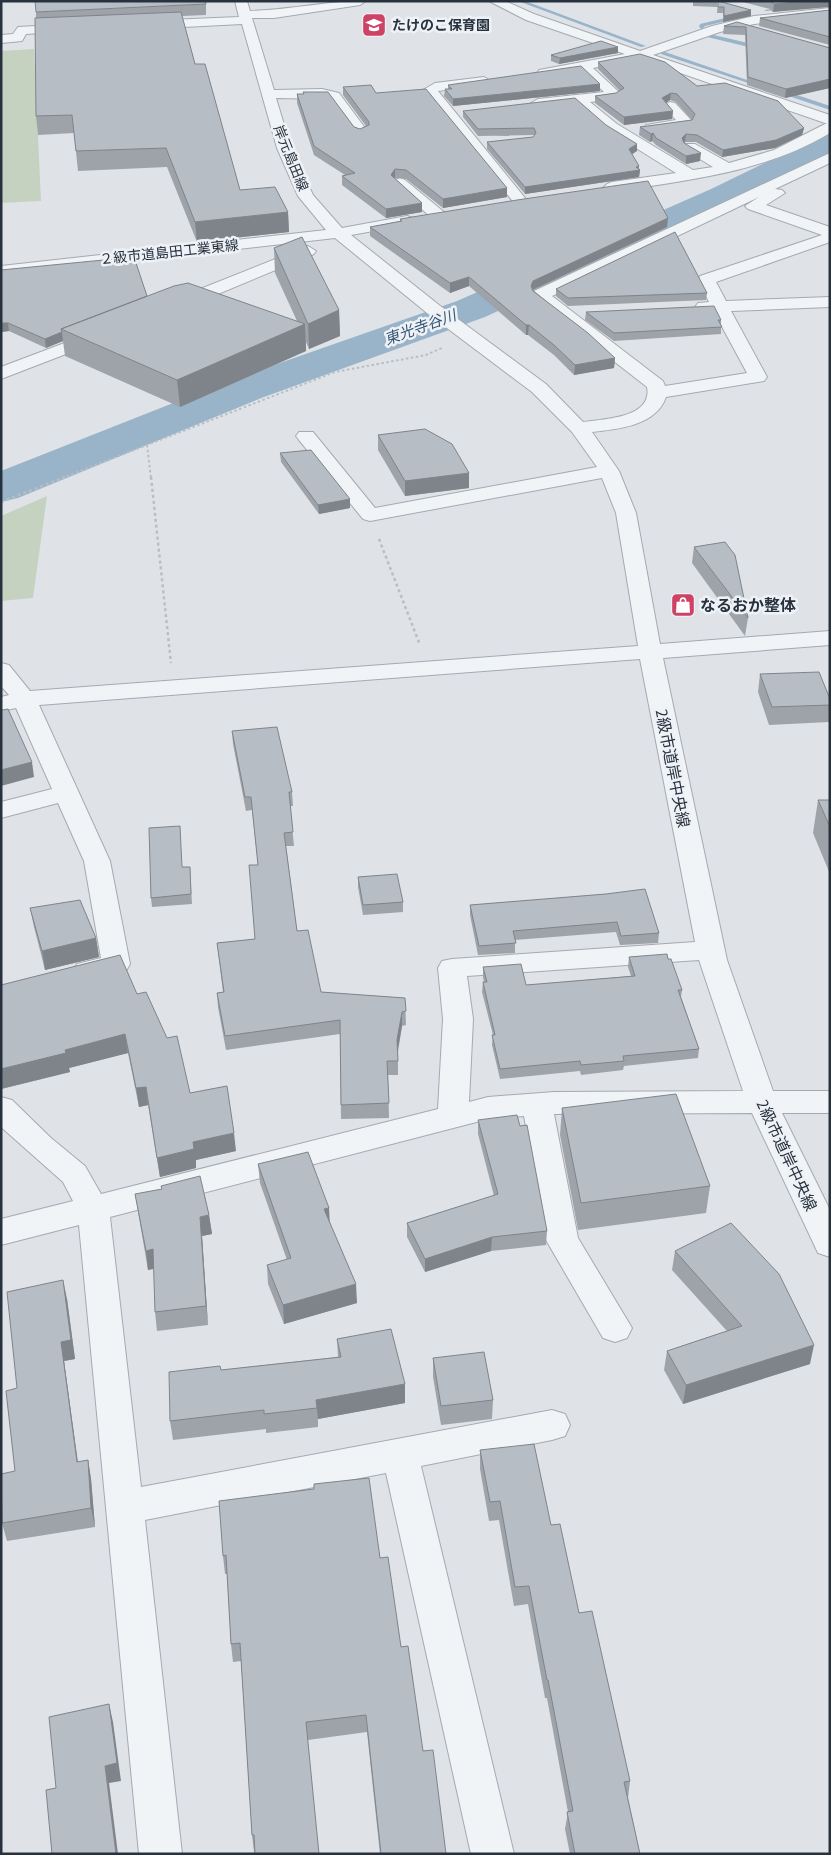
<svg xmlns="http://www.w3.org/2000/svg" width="831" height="1855" viewBox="0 0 831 1855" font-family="'PT Sans','Noto Sans JP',sans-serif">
  <rect width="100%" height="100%" fill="#dfe3e8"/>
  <path fill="#c6d2c0" d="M34 49 41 201 1 203V51Z
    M47 496 33 598 1 601V516Z"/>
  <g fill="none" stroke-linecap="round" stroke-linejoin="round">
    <path fill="#99b4c8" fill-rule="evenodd" d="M518 1H525L646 46 641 47Z
      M786 7 788 9 766 11 764 10Z
      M738 15 740 18 705 26 702 29 699 27 700 24Z
      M705 33 761 46 764 48 761 50 703 36Z
      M661 52H665L765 86 760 87 661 54Z
      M779 89 830 106V110L777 92Z"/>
    <path fill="#99b4c8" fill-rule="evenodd" d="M830 134V157L735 203 485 317 264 397 18 498 1 502V471L234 379 457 301 711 189 818 137Z"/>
    <defs>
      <path id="minor" d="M235 1H247L250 11C289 10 327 1 366 1L360 5 274 18H252L274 90 322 89 339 93 368 132 361 136 356 135 329 99 276 98 291 148 313 195 342 228 407 216 413 218 415 221 413 224 351 235 439 305 546 384 583 422C604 419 653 418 647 387L534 299 532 295 534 291 830 153V163L775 189 782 190 785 193 766 205 830 227V242L716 282 726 301 830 297V307L731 311 767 377 764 381 666 397C656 426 618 429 592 432L619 471 636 513 660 644 830 631V645L663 658 727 960 773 1091H830V1113H782L830 1210V1257L818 1253 752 1113 554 1114 578 1238 632 1328 627 1338 615 1342 603 1338 546 1240 524 1116 488 1119 110 1217 141 1487 552 1410 565 1414 570 1425 565 1436 552 1440 421 1466 514 1854H471L386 1473 145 1520 182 1854H139L79 1225 1 1245V1219L73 1201 63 1182 1 1127V1097L12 1100 51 1138 85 1166 101 1194 438 1109 443 1019 438 968 442 961 452 959 695 942 640 659 39 705 110 861 130 964 126 971 87 981 77 978 73 971 77 964 101 958 84 861 58 803 1 818V802L52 789 16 708 1 711V697L9 695 1 686V663L9 665 30 691 638 646 616 513 602 478 370 521 363 519 299 440 296 436 299 432H313L375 508 597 467 572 432 532 392 427 313 335 238 1 276V266L326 230 298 196 277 148 242 24 145 29 139 25 145 21 239 17ZM759 197 745 206 748 209 822 235 700 276 698 280 709 302 698 303 695 307 698 311 714 312 747 373 665 386 663 381 552 296ZM699 960 743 1091 554 1092 488 1097 469 1102 473 1019 467 976Z
        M489 1H505L534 14 640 51 712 26 754 16 830 8V16L754 24 720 32 653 55 830 115V133C763 173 688 180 612 192L607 190 604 187 607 184 612 182 676 173 607 130 575 103 538 107 531 103 538 99 604 92 581 70 544 77 539 76 537 73 539 70 625 54 526 20ZM640 59 825 123H827L774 150 729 163 695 144H685L683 147 685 150 713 167 693 170 617 124 590 102 615 99 622 95 593 68Z
        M72 24 76 25 78 28 76 31 26 34 22 41 1 43V35L13 34 18 27Z
        M484 77 491 81 489 84 438 91 525 198 528 201 525 204H515L423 90 435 83Z
        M670 102 675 103 691 120 693 123 691 126 651 132 646 131 644 128 646 125 676 120 663 106Z
        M400 178 405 180 444 212 446 215 444 218H432L395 186 392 183 395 180Z
        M308 246 316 251 314 254 182 309H170L167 305 170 301Z
        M99 330 105 331 108 335 105 339 1 379V367Z"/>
    </defs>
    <use href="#minor" stroke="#a4aab2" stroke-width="2"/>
    <path stroke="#b9bec3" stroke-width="2" stroke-dasharray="2.5 2.5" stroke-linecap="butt" d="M147 445 151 478
      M62 478 335 372 426 355 442 348"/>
    <path stroke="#b9bec3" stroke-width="2.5" stroke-dasharray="3 3" stroke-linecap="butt" d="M151 477 171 663
      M1 502 65 477
      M379 539 420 645"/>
    <use href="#minor" fill="#f1f4f6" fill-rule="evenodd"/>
  </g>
  <path fill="#9da3a9" d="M693 1H717V7L693 6Z
    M718 1 751 16 723 22V13H717Z
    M739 1H830L773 12 770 9Z
    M206 4V15L182 16 195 64 240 190 288 212 289 232 197 242 167 167 78 171 74 133 38 135 36 116V12Z
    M830 10V45L759 26 760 18Z
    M737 22 830 48V88L785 98 747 85 745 35 723 34 724 26Z
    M618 47V53L559 64 551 61V55Z
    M598 62 697 86 804 128 802 135 775 148 722 157 696 142H685L684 143 700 161 686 164 656 145 652 141 650 142 639 135 640 127 692 120 676 102 670 100 666 103 673 111 672 119 624 125 595 103V96L616 93 620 91 598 69Z
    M448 85 600 91 453 106 444 96 445 89H448Z
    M343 87 376 93 507 197 443 208 406 179 395 178V179L422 203V212L386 218 342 185V176L345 175 314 155 297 103V94H303V92L354 127 360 129 366 126 343 95Z
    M463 111 637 151 632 154 640 170 639 177 525 194 487 149V142L533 137 534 135 478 136 463 117Z
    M400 219 667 227 533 290 615 358 614 368 574 375 554 355 528 335H526L469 286 450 293 370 236V227L400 221Z
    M274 248 339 310 340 336 309 349 306 342V351L180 407 65 356 63 341 46 348 9 331 1 332V270L147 296 297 321 275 273Z
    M556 289 707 293 706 300 568 306 556 296Z
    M586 312 721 320V334L614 341 585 320Z
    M378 435 469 488 405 496 378 450Z
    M280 453 350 499V508L319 514 281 462Z
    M694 547 748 618 745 636 692 563Z
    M760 674 830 699V718L829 722 769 725 758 692Z
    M232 731 292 792 293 806H290L294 846H286L297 931 321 992 405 998 406 1025 402 1026 398 1052V1075H388L389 1118 341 1119 340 1034 226 1050 218 1007 217 993 223 992 217 943 255 939 258 865 252 810 246 811 233 744Z
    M818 800H830V874L813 833Z
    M183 867H190L192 904 152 907 151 898Z
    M358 877 403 902V912L363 915 358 887Z
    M606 894 659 933 658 943 620 945 616 932 515 940V953L478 955 470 915V905Z
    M30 908 96 938 99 957 45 970 34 927Z
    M629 957 682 990 681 997 699 1049 698 1058 624 1066 623 1070 581 1075 580 1071 500 1079 492 1045 493 1035 482 992 483 982H484L483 977V967L526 985 631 976 628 967Z
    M1 985 137 994 190 1093 236 1151 196 1160V1168L160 1177 148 1105 139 1107 128 1053 69 1068 70 1072 1 1089Z
    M562 1108 710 1186 706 1213 578 1230 560 1135Z
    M478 1120 547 1231 546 1245 491 1251 425 1272 407 1237V1223L494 1196 478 1134Z
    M258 1164 329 1221 357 1303 284 1324 268 1284 267 1265 287 1260 260 1183Z
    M135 1194 209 1215 212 1234 202 1236 208 1325 157 1331 155 1312 154 1269 148 1270Z
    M675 1251 810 1364 683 1404 664 1370 667 1351 727 1331 672 1270Z
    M67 1299 75 1359 64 1361 78 1462 88 1460 91 1479 95 1527 7 1541 2 1523 15 1471 17 1388Z
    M337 1339 405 1384V1403L318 1419V1427L266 1433V1429L173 1440 170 1421 221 1370 338 1357Z
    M433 1358 493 1400 492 1419 441 1425 433 1377Z
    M480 1450 551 1525 579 1613 630 1781 628 1798 640 1854H570L565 1829 568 1812 547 1698H545L528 1604 514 1606 499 1520 489 1521 480 1469Z
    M223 1556 380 1558 401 1647 423 1751 446 1854H380L367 1732 308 1740 255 1852H254L252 1835 241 1661 233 1662 231 1644 227 1574H225Z"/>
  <path fill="#7f848a" d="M807 1H830V7L773 12 774 4Z
    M751 10V16L723 22 724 16Z
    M618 47V53L559 64 560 58Z
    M830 79V88L785 98 786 89Z
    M600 84V91L453 106V99Z
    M671 93 670 100 661 106 662 98Z
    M673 111 672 119 624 125V117Z
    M804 128 802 135 775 148 722 157 723 150Z
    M653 133 652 141 650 142 651 134Z
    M686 134 685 142 681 146 682 138Z
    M637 144V151L629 156V149Z
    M701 153 700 161 686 164V156Z
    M639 166 638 170H640L639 177 525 194V187Z
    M395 169V178L391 184V175Z
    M507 188V197L443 208V199Z
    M422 203V212L386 218V209Z
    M288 212 289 232 197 242 195 222Z
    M668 218 667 227 532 290 531 286 533 281Z
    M469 277V286L450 293V283Z
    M339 310 340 336 309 349 308 324Z
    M1 323H8L9 331 1 332Z
    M305 324 306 351 180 407 177 380Z
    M526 325H529L528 335H526Z
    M62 332 63 341 46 348 45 339Z
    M615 358 614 368 574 375 575 365Z
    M469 473V488L405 496V481Z
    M350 499V508L319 514 318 505Z
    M32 762 34 777 1 786V770Z
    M96 938 99 957 45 970 42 951Z
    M402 1012V1026L397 1054V1040Z
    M125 1034 128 1053 69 1068 70 1072 1 1089V1069L65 1050Z
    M146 1087 148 1105 139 1107 136 1088Z
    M234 1133 236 1151 196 1160V1168L160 1177 157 1158 193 1142Z
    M329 1208 330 1227 324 1209Z
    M209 1215 212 1234 202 1236 208 1325 206 1306 200 1217Z
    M492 1237 491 1251 425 1272V1259Z
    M153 1249 156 1268 148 1270 146 1251Z
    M63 1280 67 1299 75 1359 64 1361 80 1480 77 1462 61 1342Z
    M356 1284 357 1303 284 1324 283 1305Z
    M814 1345 810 1364 683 1404 686 1385Z
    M405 1384V1403L318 1419 316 1400Z
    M88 1460 91 1479 95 1527 91 1508Z
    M109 1704 113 1722 121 1781 109 1783 118 1854H116L105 1766Z"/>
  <path fill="#b6bdc5" stroke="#7f848a" d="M35 1H205L206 4 36 12Z
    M718 1 751 10 724 16V7H718Z
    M770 1H807L774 4Z
    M830 10V37L760 18Z
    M181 12 195 64H205L240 190 275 187 288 212 195 222 166 148 76 151 72 115 36 116 35 18Z
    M737 22 830 48V79L786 89 748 77 746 27 724 26Z
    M601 41 618 47 560 58 551 55Z
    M640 54 665 62 697 86 725 83 778 101 804 128 776 140 723 150 697 135 686 134 682 138 684 143 701 153 686 156 656 138 653 133 651 134 640 127 692 120 695 114 677 94 671 93 662 98 673 111 624 117 595 96 616 93 624 88 598 62Z
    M581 66 600 84 453 99 445 89H452L448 85Z
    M371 85 376 93 426 89 507 188 443 199 406 170 395 169 391 175 422 203 386 209 342 176 355 173 314 146 297 94H304L303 92H328L354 127 360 129 369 125V122L343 87Z
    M575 98 606 125 637 144 629 149 639 166 636 167 640 170 525 187 487 142 533 137 536 133 534 128 478 129 463 111Z
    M648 181 668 218 533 281 531 286 533 291 588 333 615 358 575 365 554 345 529 325H526L469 277 450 283 370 227 402 221 400 219 517 200Z
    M675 232 707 293 568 298 556 289Z
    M302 237 339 310 308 324 274 248Z
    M134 257 147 296 61 329 62 332 45 339 8 323H1V270Z
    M188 283 305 324 177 380 61 329 174 286Z
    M714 306 721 320H718L722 327 614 333 586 312Z
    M425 429 452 444 469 473 405 481 378 435Z
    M311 450 350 499 318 505 280 453Z
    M725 542 735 555 748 618 694 547Z
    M819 672 830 699V705L772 707 760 674Z
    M1 708 3 710 8 709 32 762 1 770Z
    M277 727 292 792H289L293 832 284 833 297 931 308 930 321 992 405 998 406 1011 402 1012 397 1040 398 1061H387L389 1103 341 1105 340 1020 225 1036 217 993 224 992 217 943 255 939 249 865H258L251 797H245L232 731Z
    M818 800H830V827Z
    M180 826 182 867H190L191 894 151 898 149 828Z
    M397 874 403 902 363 905 358 877Z
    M645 889 659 933 621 936 617 922 513 931 516 943 479 946 470 905 606 894Z
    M80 900 96 938 42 951 30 908Z
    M667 954 668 959H671L682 990H678L699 1049 623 1056 624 1061 581 1065 580 1061 500 1069 492 1035H495L483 982H487L483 967 521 964 526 985 635 976 629 957Z
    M120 955 137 994 146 992 167 1038 177 1036 190 1093 227 1086 234 1133 193 1142 194 1149 157 1158 146 1087 136 1088 125 1034 65 1050 66 1053 1 1069V985Z
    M676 1094 710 1186 581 1203 562 1108Z
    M517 1115 520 1126 527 1125 547 1231 492 1237 425 1259 407 1223 498 1194 478 1120Z
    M308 1152 329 1208 324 1209 356 1284 283 1305 267 1265 291 1258 258 1164Z
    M200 1176 209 1215 200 1217 206 1306 155 1312 153 1249 146 1251 135 1194 162 1189 161 1186Z
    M731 1223 779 1274 814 1345 686 1385 667 1351 742 1326 675 1251Z
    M63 1280 71 1340 61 1342 77 1462 88 1460 91 1508 2 1523 1 1474 15 1471 6 1391 17 1388 7 1292Z
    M391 1329 405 1384 316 1400 317 1408 264 1414V1410L170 1421 169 1372 220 1366 221 1370 341 1357 337 1339Z
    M484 1352 493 1400 441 1406 433 1358Z
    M534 1444 551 1525 560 1524 579 1613 592 1611 630 1781 624 1782 640 1854H575L567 1812 573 1811 548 1680H547L529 1586 515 1587 500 1501 490 1502 480 1450Z
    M369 1478 380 1558 388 1557 401 1647 408 1646 423 1751 433 1750 446 1854H381L366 1715 306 1722 319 1854H255L254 1835H252L240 1643 231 1644 226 1555 223 1556 219 1501 314 1489V1484Z
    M109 1704 117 1763 105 1766 116 1854H52L46 1790 56 1788 49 1717Z"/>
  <defs>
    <symbol id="school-square" viewBox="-11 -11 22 22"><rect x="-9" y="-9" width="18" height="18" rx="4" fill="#ce4365" stroke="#eef2f6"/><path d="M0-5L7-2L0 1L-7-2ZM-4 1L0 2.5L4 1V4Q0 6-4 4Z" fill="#fff"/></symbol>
    <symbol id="shop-square" viewBox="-11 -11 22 22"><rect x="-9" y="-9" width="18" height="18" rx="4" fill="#ce4365" stroke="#eef2f6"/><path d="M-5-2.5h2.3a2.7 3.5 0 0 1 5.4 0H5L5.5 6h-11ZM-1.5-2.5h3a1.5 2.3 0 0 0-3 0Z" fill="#fff"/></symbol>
  </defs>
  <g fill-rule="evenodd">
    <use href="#school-square" x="360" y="11" width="28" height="28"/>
    <use href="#shop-square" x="669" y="591" width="28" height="28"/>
  </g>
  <g text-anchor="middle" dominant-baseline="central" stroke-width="5" stroke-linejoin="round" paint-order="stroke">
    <g font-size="14" font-weight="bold" fill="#28323f" stroke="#eef2f6" text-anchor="start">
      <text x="392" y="25">たけのこ保育園</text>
    </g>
    <g font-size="14" fill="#28323f" stroke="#eef2f6">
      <text transform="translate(291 158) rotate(68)">岸元島田線</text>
      <text transform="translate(169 252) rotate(-6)">２級市道島田工業東線</text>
    </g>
    <g font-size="15" font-style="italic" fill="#325573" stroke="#eef2f6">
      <text transform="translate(420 327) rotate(-20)">東光寺谷川</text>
    </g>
    <g font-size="16" font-weight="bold" fill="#28323f" stroke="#eef2f6" text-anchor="start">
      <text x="700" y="605">なるおか整体</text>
    </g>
    <g font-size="16" fill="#28323f" stroke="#eef2f6">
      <text transform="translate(673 768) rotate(79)">2級市道岸中央線</text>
      <text transform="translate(787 1155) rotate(65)">2級市道岸中央線</text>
    </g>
  </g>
  <rect width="831" height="1855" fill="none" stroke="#28323f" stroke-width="5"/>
</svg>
